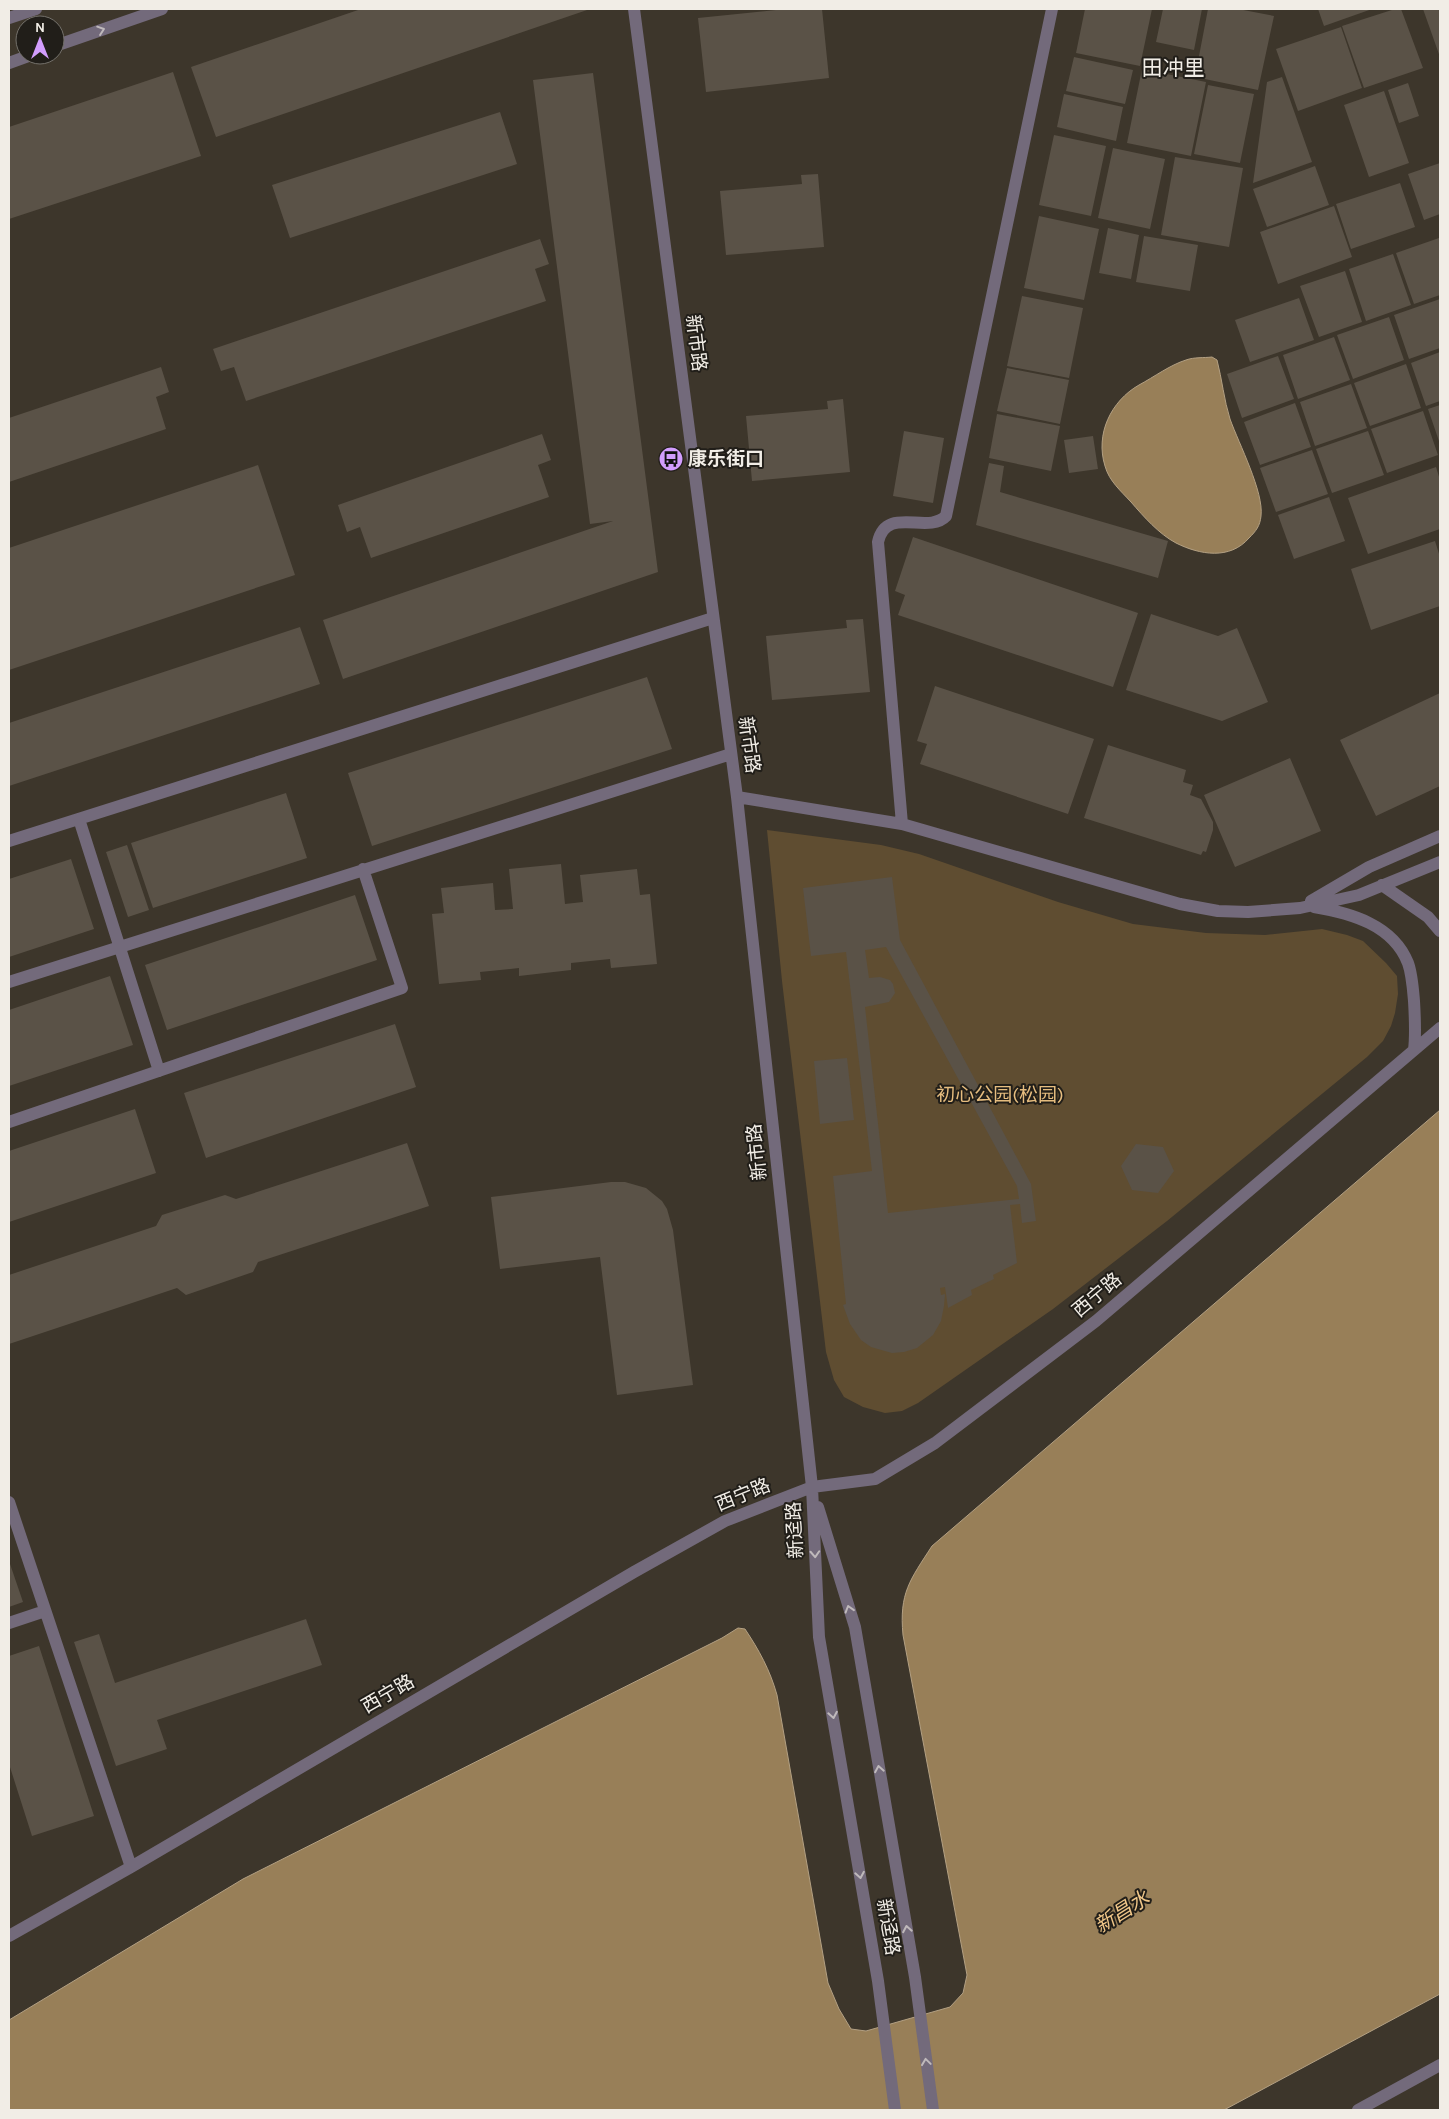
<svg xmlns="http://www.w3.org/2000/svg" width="1449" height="2119" viewBox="0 0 1449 2119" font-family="Karla,'Noto Sans SC',sans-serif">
  <rect width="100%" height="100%" fill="#3d362b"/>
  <path fill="#5f4d31" d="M767 830 881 845 919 854 1058 902 1133 924 1206 933 1265 935 1322 929 1347 935 1363 941 1386 963 1397 976 1398 994 1395 1013 1391 1026 1383 1041 1367 1057 1167 1221 1053 1309 918 1403 902 1411 885 1413 863 1407 844 1397 834 1380 826 1352 782 981Z"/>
  <path fill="#987f58" stroke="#b3a083" d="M1212 357 1217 360C1222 379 1224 400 1230 419 1239 444 1264 492 1261 516 1260 526 1256 531 1249 538 1230 560 1200 555 1176 543 1159 534 1144 517 1131 502 1121 491 1109 481 1105 466 1095 434 1111 401 1139 385 1154 377 1170 365 1186 360 1194 357 1204 358 1212 357Z
    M1440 1110V1994L1224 2110H9V2020L243 1879 722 1638 738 1628 745 1629C759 1650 770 1670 777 1695L828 1983 839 2009 851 2029 866 2031 950 2007 963 1993 967 1975 903 1635C899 1593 910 1580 932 1546Z"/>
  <path fill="#5a5247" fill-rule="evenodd" d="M361 9H590L216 137 191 67Z
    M785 9H822L829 78 706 92 698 18Z
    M1085 9H1152L1140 66 1076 53Z
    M1163 9H1202L1194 50 1156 42Z
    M1208 9H1238L1274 16 1258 90 1195 77Z
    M1318 9H1372L1324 26Z
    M1395 9H1401L1423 68 1364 88 1342 26Z
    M1423 9H1440V57Z
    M1341 27 1362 88 1298 111 1276 49Z
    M1074 57 1133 70 1125 104 1066 91Z
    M1142 69 1206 82 1191 156 1127 143Z
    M173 72 201 156 9 219V127Z
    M593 73 658 572 343 679 323 620 613 521 590 524 533 80Z
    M1282 77 1312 162 1253 183 1267 82Z
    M1408 83 1419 116 1399 123 1388 90Z
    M1208 85 1254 94 1240 163 1194 154Z
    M1384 91 1409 163 1369 177 1344 105Z
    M1064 94 1123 107 1116 141 1057 127Z
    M500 112 517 164 290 238 272 185Z
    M1054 135 1106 146 1091 216 1039 205Z
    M1113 148 1165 159 1150 229 1098 218Z
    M1175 157 1243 168 1229 247 1161 235Z
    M1440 163V214L1424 220 1408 174Z
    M1315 166 1329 205 1267 227 1253 189Z
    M818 174 824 247 726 255 720 191 802 184 801 175Z
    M1400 183 1415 227 1351 249 1336 204Z
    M1334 206 1352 257 1278 284 1260 232Z
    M1039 216 1099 229 1084 300 1024 288Z
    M1108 228 1139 235 1131 279 1099 273Z
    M1144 236 1198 245 1190 291 1136 282Z
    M1439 238 1440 295 1414 304 1396 253Z
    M540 239 549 264 535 269 546 301 246 401 234 367 221 371 213 349Z
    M1393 254 1411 305 1366 321 1349 269Z
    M1345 271 1362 322 1319 337 1300 286Z
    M1022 296 1083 308 1069 378 1007 366Z
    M1299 298 1314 340 1250 362 1235 320Z
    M1440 299V348L1409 359 1394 315Z
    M1389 317 1404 360 1353 379 1337 335Z
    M1334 337 1350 380 1298 399 1283 355Z
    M1440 352V401L1426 406 1411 363Z
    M1278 356 1294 399 1242 418 1227 374Z
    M1406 364 1421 408 1370 426 1354 383Z
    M161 367 169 392 156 397 166 429 9 482V418Z
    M1007 368 1069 380 1060 424 997 411Z
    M1351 384 1367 428 1315 446 1300 402Z
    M843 399 850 472 752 481 746 416 828 409 827 401Z
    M1295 403 1311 447 1260 465 1244 422Z
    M1440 405V444L1428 409Z
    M1423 411 1438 455 1387 473 1371 429Z
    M997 414 1060 426 1051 471 989 458Z
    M904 431 944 438 933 503 893 496Z
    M1368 431 1384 475 1332 493 1316 449Z
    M542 434 551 460 538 465 549 497 371 558 360 527 347 532 338 505Z
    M1093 436 1098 469 1069 473 1064 440Z
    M1312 450 1328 494 1276 512 1260 468Z
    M989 463 1004 466 1000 492 1168 541 1158 578 976 525Z
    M258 465 295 575 9 670V548Z
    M1436 467 1440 480V529L1368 554 1348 498Z
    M1329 497 1345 541 1294 559 1278 515Z
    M913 537 1138 613 1113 687 898 615 905 595 895 591Z
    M1435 541 1440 557V606L1371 630 1351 569Z
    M1151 614 1218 636 1237 628 1268 702 1222 721 1126 690Z
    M863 619 870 692 772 700 766 636 847 628 846 620Z
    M300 627 320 684 9 786V723Z
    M647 677 672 749 372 846 348 773Z
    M935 686 1094 739 1068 814 920 764 927 744 917 741Z
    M1440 693V786L1376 816 1340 740Z
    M1108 745 1186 770 1183 782 1193 785 1190 795 1201 799 1213 822V830L1206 852 1203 851 1201 855 1084 818Z
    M1290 758 1321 831 1235 867 1204 795Z
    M286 793 307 858 153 908 131 843Z
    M127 845 149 910 128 917 106 852Z
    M71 859 94 929 9 957V879Z
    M561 864 565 904 583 902 580 875 637 869 640 895 650 894 657 964 611 968 610 959 571 963V970L519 976V968L480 972 481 980 439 984 432 914 444 913 441 888 493 883 495 910 513 909 509 869Z
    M892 877 900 940 1031 1184 1036 1221 1022 1223 1020 1204 1010 1205 1017 1263 993 1275 994 1279 971 1290 972 1295 948 1308 945 1287 940 1288 941 1295 945 1294 944 1306 941 1321 933 1335 917 1348 904 1352 892 1353 871 1347 861 1340 850 1324 843 1305 846 1304 833 1176 872 1171 846 952 811 956 803 888ZM886 947 1017 1186 1019 1199 888 1213 865 1007 889 1002 895 993 893 984 890 980 880 977 869 978 865 950Z
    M355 895 377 960 167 1030 145 965Z
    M110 976 133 1045 9 1086V1010Z
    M395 1024 416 1087 206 1158 184 1093Z
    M847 1058 854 1120 820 1124 814 1061Z
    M135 1109 156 1173 9 1222V1151Z
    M407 1143 429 1206 258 1262 253 1272 186 1295 177 1288 9 1344V1275L156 1226 162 1215 225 1195 236 1199Z
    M1136 1144 1163 1147 1174 1171 1158 1193 1132 1190 1121 1166Z
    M611 1182H625L646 1188 662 1201 667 1209 673 1230 693 1385 617 1395 600 1257 500 1269 491 1197Z
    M9 1561 23 1602 9 1607Z
    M306 1619 322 1665 157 1720 167 1749 116 1766 74 1642 99 1634 115 1683Z
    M39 1646 94 1816 32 1836 9 1764V1656Z"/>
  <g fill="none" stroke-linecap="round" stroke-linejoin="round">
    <path stroke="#736a7b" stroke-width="12" d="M634 9 737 797 812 1487 819 1637 878 1981 895 2110
      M9 18 36 9
      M55 46 162 9
      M9 63 31 55
      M737 797 902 824 1180 904 1218 911 1248 912 1300 908 1359 895 1440 862
      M79 819 159 1071
      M902 824 878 542C886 505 928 535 946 516L1052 9
      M9 841 713 618
      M1382 885 1428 917 1440 931
      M1311 901 1369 867 1440 836
      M1314 907C1351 913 1393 925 1408 963 1412 974 1413 989 1414 1001 1415 1018 1416 1034 1414 1050
      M9 982 731 754
      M9 1122 402 988 363 869
      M9 1502 131 1867
      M818 1507 855 1627 915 1977 933 2110
      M9 1623 45 1611
      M9 1936 131 1867 634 1572 725 1521 812 1487 875 1479 935 1443 1096 1321 1440 1028
      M1358 2110 1440 2065"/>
  </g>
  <defs><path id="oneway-chevron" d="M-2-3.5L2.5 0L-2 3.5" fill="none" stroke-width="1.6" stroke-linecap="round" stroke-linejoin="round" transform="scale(1.25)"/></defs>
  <g stroke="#bfb9bb">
    <use href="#oneway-chevron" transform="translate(101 30) rotate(-19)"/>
    <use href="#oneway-chevron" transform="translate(815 1554) rotate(87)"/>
    <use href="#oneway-chevron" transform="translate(849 1609) rotate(-107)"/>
    <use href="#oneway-chevron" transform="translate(833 1715) rotate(80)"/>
    <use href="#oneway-chevron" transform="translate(879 1769) rotate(-100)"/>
    <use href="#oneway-chevron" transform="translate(860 1875) rotate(80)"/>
    <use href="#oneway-chevron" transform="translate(907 1929) rotate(-100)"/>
    <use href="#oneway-chevron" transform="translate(926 2062) rotate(-98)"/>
  </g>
  <defs>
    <symbol id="bus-disc" viewBox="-11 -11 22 22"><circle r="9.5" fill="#d29dfd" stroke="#211e19"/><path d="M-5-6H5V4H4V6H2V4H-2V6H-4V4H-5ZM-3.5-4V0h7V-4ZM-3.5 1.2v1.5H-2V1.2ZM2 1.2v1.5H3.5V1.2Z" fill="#111"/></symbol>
  </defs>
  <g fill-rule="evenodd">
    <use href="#bus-disc" x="657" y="445" width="28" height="28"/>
  </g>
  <g text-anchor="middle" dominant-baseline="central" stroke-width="4" stroke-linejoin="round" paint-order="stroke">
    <g font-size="19" fill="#f1ede6" stroke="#211e19">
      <text transform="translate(696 343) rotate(83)">新市路</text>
      <text transform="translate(749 745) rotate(82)">新市路</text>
      <text transform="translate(757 1152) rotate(-96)">新市路</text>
      <text transform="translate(1097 1295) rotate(-40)">西宁路</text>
      <text transform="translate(743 1495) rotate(-22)">西宁路</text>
      <text transform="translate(795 1530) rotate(-93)">新迳路</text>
      <text transform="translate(388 1694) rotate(-30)">西宁路</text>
      <text transform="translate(888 1927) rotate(80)">新迳路</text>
    </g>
    <g font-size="19" font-weight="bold" fill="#f1ede6" stroke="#211e19" text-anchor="start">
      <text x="688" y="459">康乐街口</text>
    </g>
    <g font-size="19" fill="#e6bd7f" stroke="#211e19">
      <text x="1000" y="1095">初心公园(松园)</text>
    </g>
    <g font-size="20" font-style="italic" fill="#f1c789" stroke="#211e19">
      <text transform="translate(1122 1912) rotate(-32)">新昌水</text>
    </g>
    <g font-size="21" fill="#f1ede6" stroke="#211e19">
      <text x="1173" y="68">田冲里</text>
    </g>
  </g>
  <rect width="1449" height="2119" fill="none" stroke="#f1ede6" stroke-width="20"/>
  <g transform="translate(40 40)"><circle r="24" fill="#211e19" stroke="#74716b"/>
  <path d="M0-4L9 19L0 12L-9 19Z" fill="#d29dfd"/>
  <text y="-8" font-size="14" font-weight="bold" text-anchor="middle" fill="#f1ede6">N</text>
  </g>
</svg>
